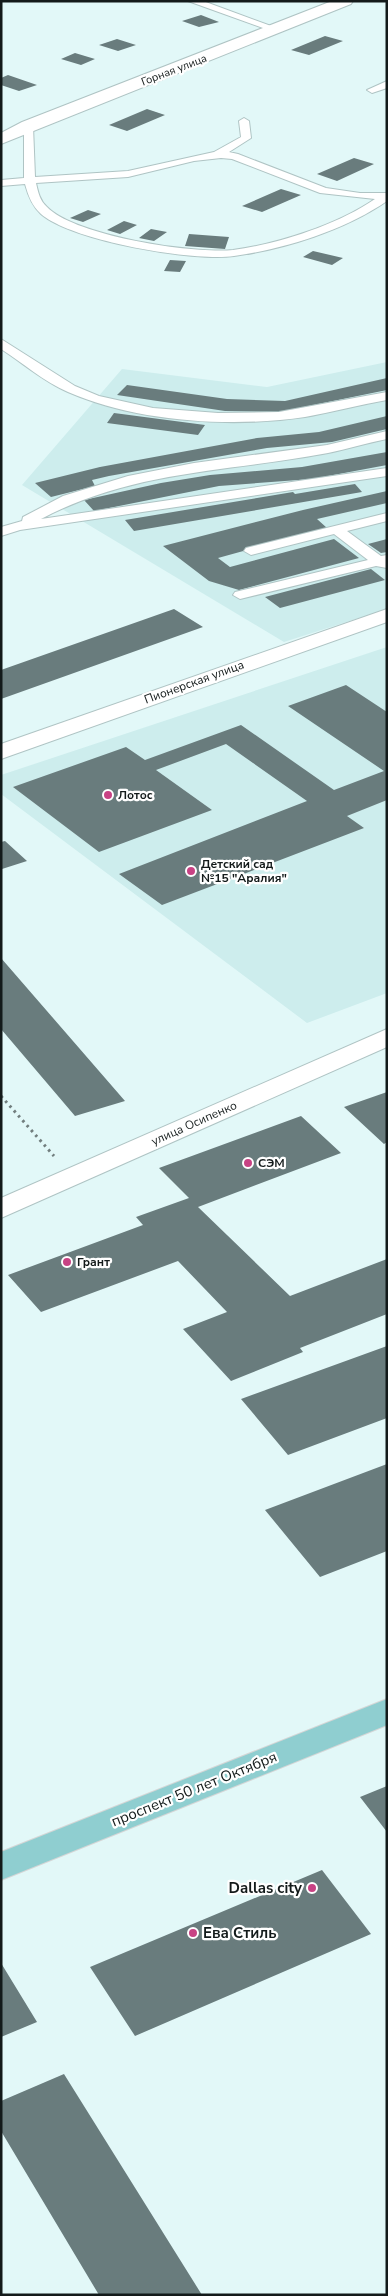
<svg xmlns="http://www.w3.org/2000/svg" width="388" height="2296" viewBox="0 0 388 2296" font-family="'Nunito Sans',sans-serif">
  <rect width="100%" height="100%" fill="#e2f8f8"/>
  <path fill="#cdeded" d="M387 362V609L284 642 22 485 122 369 267 387Z
    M387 647V993L307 1023 1 794V775Z"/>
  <path fill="#697c7d" d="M201 15 219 22 199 27 182 21Z
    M325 36 343 41 309 55 291 50Z
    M117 39 136 45 118 51 99 45Z
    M75 53 95 59 81 65 61 59Z
    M8 75 37 85 19 91 1 85V78Z
    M147 109 165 115 127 131 109 125Z
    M354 158 374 164 337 181 317 174Z
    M281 189 301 195 262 212 242 206Z
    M88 210 101 214 83 222 70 218Z
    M124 221 137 225 120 234 107 230Z
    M151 229 167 232 154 241 139 238Z
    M189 234 229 237 225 249 185 246Z
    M313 251 343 258 332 265 303 257Z
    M170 260 186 261 180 272 164 271Z
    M387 378V390L279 412 225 411 117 395 127 385 227 399 285 401Z
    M114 413 205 425 198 435 107 423Z
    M387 416V429L332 442 267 448 109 476 92 480 95 486 51 497 35 483 100 467 257 438 319 432Z
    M387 452V465L312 479 219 486 94 511 84 500 161 483 210 475 302 467Z
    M355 484 362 492 134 531 125 520 293 492 295 494Z
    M387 491V503L317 519 327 528 218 558 230 567 334 539 359 558 239 590 209 581 163 546 303 510Z
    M387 539V552L381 553 368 544Z
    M371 569 385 580 280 608 265 597Z
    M174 609 203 627 1 699V670Z
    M346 685 387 712V800L347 816 364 828 162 905 119 874 307 801 226 744 156 770 212 810 99 852 13 787 126 747 145 760 241 725 334 790 384 771 288 706Z
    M5 841 27 861 2 869 1 842Z
    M1 958 125 1101 75 1116 1 1029Z
    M387 1092V1142L384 1144 344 1107Z
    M301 1116 341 1153 198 1207 290 1296 387 1259V1314L300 1348 303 1352 231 1381 183 1329 227 1312 178 1261 41 1312 8 1275 143 1225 136 1217 189 1198 159 1168Z
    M387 1346V1418L288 1455 241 1399Z
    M387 1464V1551L320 1577 265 1510Z
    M387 1786V1832L360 1797Z
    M322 1870 371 1934 135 2036 90 1967Z
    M1 1963 37 2022 1 2037Z
    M64 2074 202 2295H99L1 2131V2101Z"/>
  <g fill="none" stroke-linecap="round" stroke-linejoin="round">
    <defs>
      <path id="lane" d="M188 1H203L282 30 274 32Z
        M387 81V88L372 93 367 90Z
        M244 118 249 121 251 138 229 152 238 154 326 188 360 193H387V201C345 230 285 249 234 256 194 262 72 241 41 214 32 206 28 195 25 184L1 186V180L24 178V124L28 123 33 126 35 177 128 171 214 152 241 137 239 121ZM221 158 232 159 320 193 375 199C337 225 278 244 233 250 193 254 75 236 47 207 40 201 38 192 36 183L128 177 194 161Z
        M1 339 75 386 99 396 153 408 218 413 279 412 387 392V400C359 405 332 412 305 417 231 428 137 422 68 392 44 382 23 363 1 349Z
        M387 431V439C367 443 347 449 328 453 228 472 133 470 41 519L387 468V476L20 530 1 536V527L22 521 23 517 63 496 128 476 194 463 327 445Z
        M387 513V521L347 531 381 556 387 555V568L376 566 240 599 233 595 235 592 368 560 334 534 251 555 244 551 246 548Z"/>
      <path id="street" d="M332 1H353L351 4 1 144V133L22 122Z
        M387 1029V1047L1 1218V1198Z"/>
      <path id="secondary" d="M387 609V622L1 759V744Z"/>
      <path id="primary" d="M387 1699V1725L1 1880V1852Z"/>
    </defs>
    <use href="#lane" stroke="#afc4c4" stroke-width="2"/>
    <use href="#street" stroke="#afc4c4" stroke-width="2"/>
    <use href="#secondary" stroke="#afc4c4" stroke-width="2"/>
    <use href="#primary" stroke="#d5d6d6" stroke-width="2"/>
    <path stroke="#717e7e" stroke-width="3" stroke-dasharray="2.5 4" stroke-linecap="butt" d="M1 1096 54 1156"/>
    <use href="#lane" fill="#fff" fill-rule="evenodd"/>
    <use href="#street" fill="#fff" fill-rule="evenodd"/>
    <use href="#secondary" fill="#fff" fill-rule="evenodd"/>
    <use href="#primary" fill="#8fced0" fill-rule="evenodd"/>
  </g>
  <g fill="#c84284" stroke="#fff" stroke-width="2">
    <circle cx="108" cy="795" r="5"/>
    <circle cx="191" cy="871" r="5"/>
    <circle cx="248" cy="1163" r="5"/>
    <circle cx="67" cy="1262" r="5"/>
    <circle cx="312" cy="1888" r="5"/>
    <circle cx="193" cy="1933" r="5"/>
  </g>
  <g text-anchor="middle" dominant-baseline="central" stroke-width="4.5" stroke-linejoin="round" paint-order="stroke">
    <g font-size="11" fill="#131a1a" stroke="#fff">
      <text transform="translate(174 70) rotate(-21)">Горная улица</text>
    </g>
    <g font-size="12" fill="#131a1a" stroke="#fff">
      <text transform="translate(194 682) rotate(-20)">Пионерская улица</text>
      <text transform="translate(194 1123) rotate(-24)">улица Осипенко</text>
    </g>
    <g font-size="12" font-weight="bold" fill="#131a1a" stroke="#fff" text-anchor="start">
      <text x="118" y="795">Лотос</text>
      <text x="201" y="864">Детский сад<tspan x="201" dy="14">№15 "Аралия"</tspan></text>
      <text x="258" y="1163">СЭМ</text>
      <text x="77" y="1262">Грант</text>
    </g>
    <g font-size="15" fill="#131a1a" stroke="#fff">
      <text transform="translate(194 1789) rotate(-22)">проспект 50 лет Октября</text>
    </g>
    <g font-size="15" font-weight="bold" fill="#131a1a" stroke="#fff" text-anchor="end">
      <text x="302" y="1888">Dallas city</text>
      <text x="203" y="1933" text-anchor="start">Ева Стиль</text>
    </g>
  </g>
  <rect width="388" height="2296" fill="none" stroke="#131a1a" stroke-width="5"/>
</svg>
